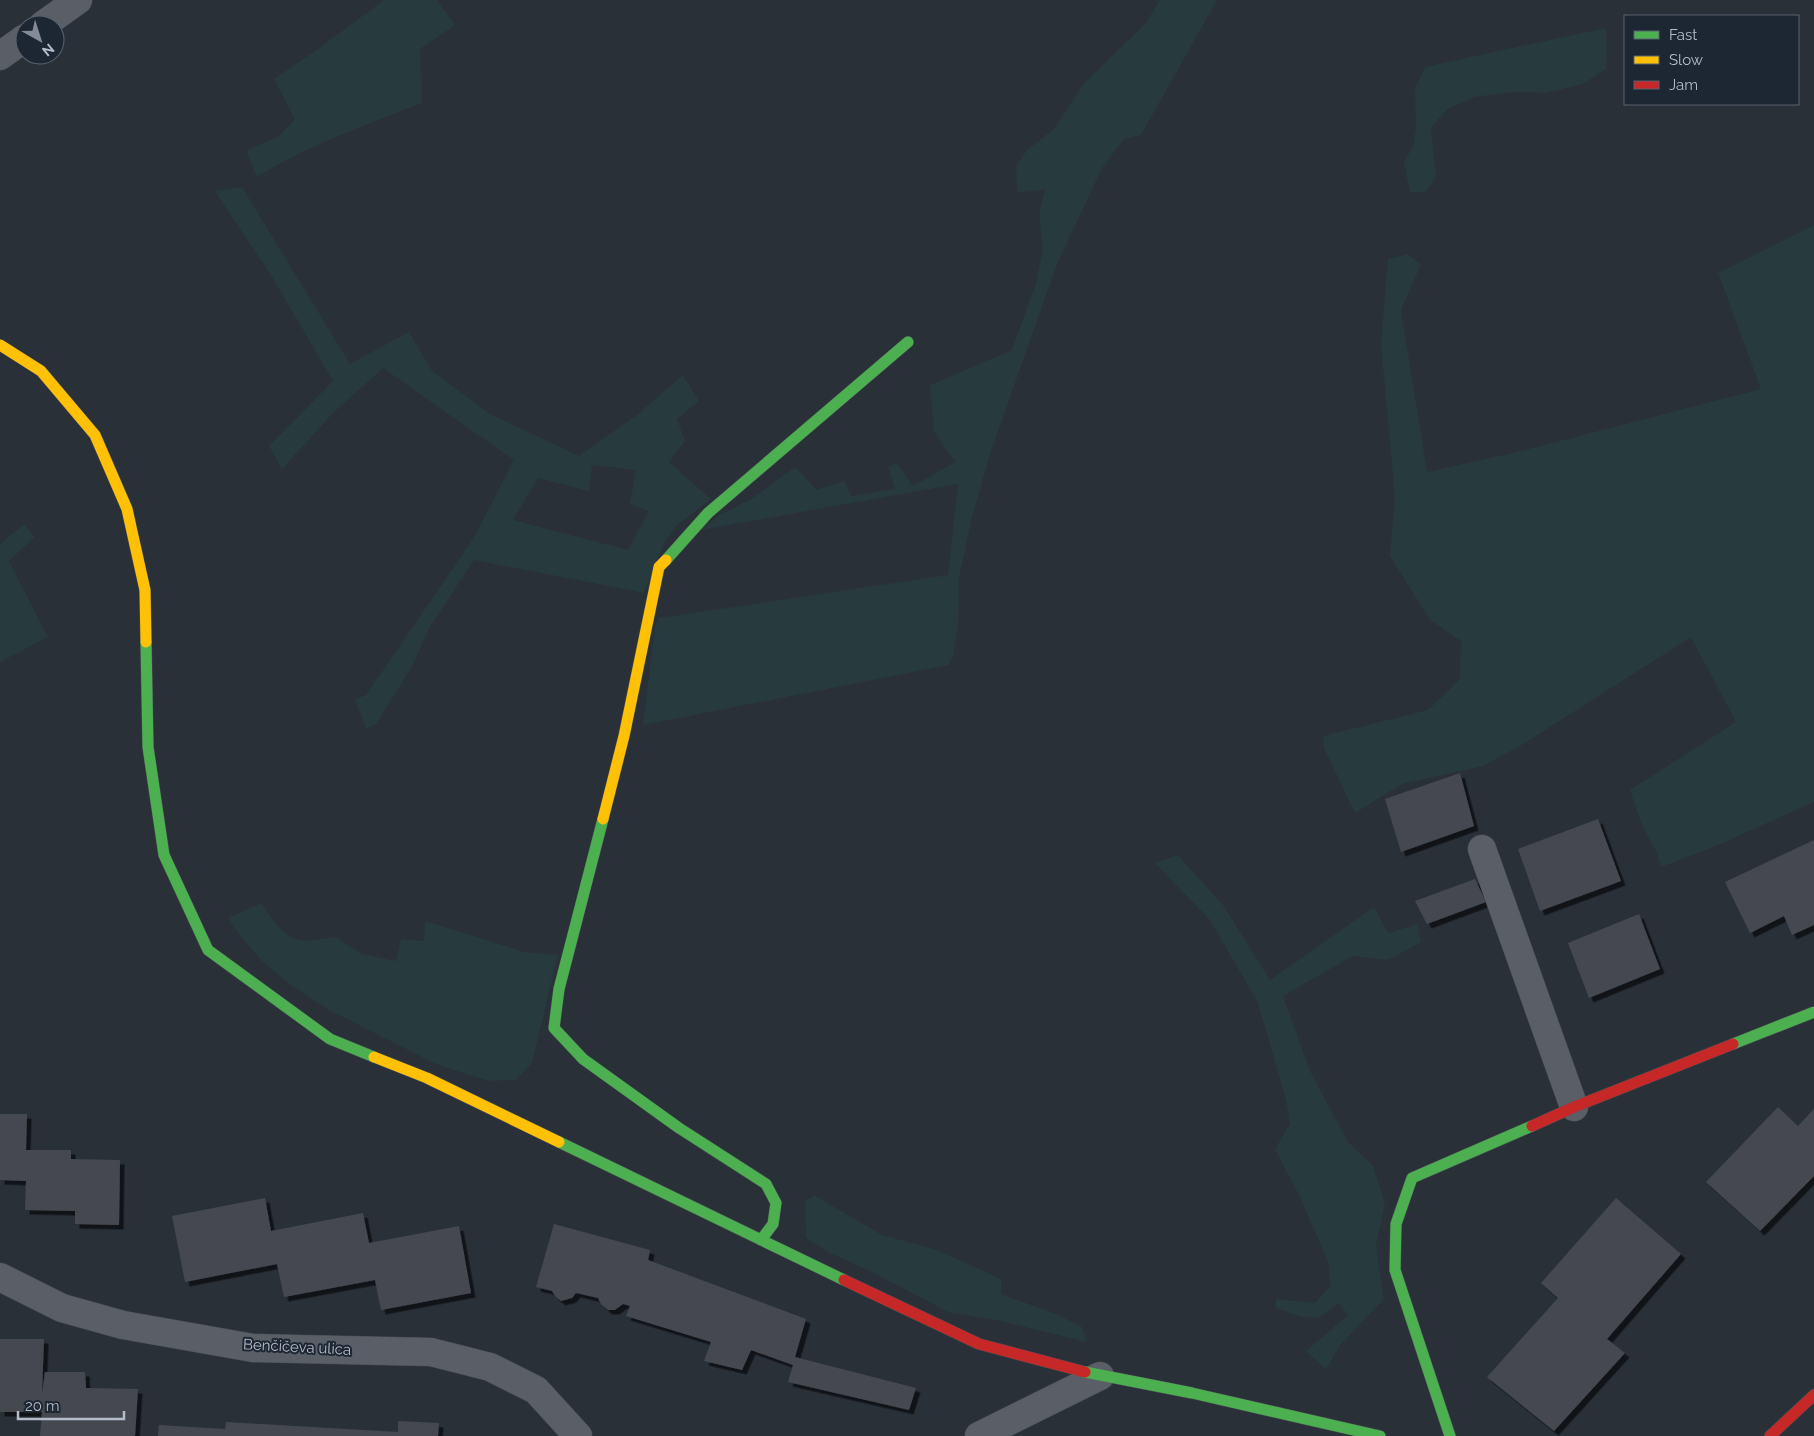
<svg xmlns="http://www.w3.org/2000/svg" width="1814" height="1436" viewBox="0 0 1814 1436" font-family="Raleway,sans-serif">
  <defs>
    <filter id="shadow"><feDropShadow dx="4.5" dy="4.5" stdDeviation="0" flood-color="#0009"/></filter>
  </defs>
  <rect width="100%" height="100%" fill="#2a3038"/>
  <path fill="#273a3e" fill-rule="evenodd" d="M384 0H437L455 25 420 49 422 103C366 125 308 145 257 177L246 151 279 136 295 120 274 79 318 49Z
    M1160 0H1217L1141 135 1124 139 1102 168 1057 264 991 451 972 517 959 578 958 623 954 654 949 665 643 725 655 626 659 618 948 575 958 484 701 530 719 515 750 500 795 467 817 490 845 481 851 496 895 489 888 467 897 463 913 486 955 462 934 432 930 385 1012 350 1036 283 1043 248 1039 215 1045 189 1017 193 1016 166 1027 150 1054 129 1084 83 1145 24Z
    M1605 28 1607 41 1606 69 1583 84 1546 93 1513 92 1474 97 1447 109 1431 128 1436 177 1425 192H1410L1404 162 1413 146 1416 128 1415 88 1425 67Z
    M242 187 350 364 409 332 432 371 490 414 579 456 637 415 683 375 699 401 677 419 685 441 669 462 711 499 677 525 665 541 644 593 474 560 428 630 413 665 376 724 366 729 355 699 366 695 473 539 514 460 383 368 333 413 282 469 269 446 333 381 274 280 215 191ZM592 465 636 470 630 504 649 511 628 550 513 520 538 478 589 491Z
    M1814 225V802L1716 846 1661 867 1657 853 1642 825 1630 790 1736 722 1691 637 1520 746 1483 766 1402 784 1355 813 1324 748 1323 736 1428 710 1460 679 1461 641 1430 620 1390 556 1395 497 1381 344 1388 259 1408 254 1421 265 1401 309 1427 472 1517 452 1761 389 1718 273Z
    M24 524 35 537 9 561 48 637 0 662V544Z
    M1178 855 1223 905 1270 980 1374 907 1388 933 1418 924 1421 942 1388 960 1353 956 1283 996 1310 1071 1348 1142 1373 1166 1385 1204 1376 1245 1384 1299 1341 1344 1326 1369 1306 1351 1348 1315 1339 1303 1318 1318 1299 1316 1276 1308V1299L1315 1303 1331 1285 1328 1262 1300 1197 1275 1149 1290 1124 1286 1100 1271 1047 1257 1001 1210 920 1155 863Z
    M261 903C270 915 279 931 293 938 303 944 325 938 336 937L361 954 396 961 401 939 424 941 425 921 524 952 558 955 532 1063 516 1080 489 1081 436 1064 329 1010 288 983 261 960 242 938 228 918Z
    M814 1195 882 1235 937 1250 1001 1279V1294L1056 1314 1082 1327 1087 1342 996 1320 948 1312 872 1272 830 1253 806 1238 805 1202Z"/>
  <path fill="#444950" filter="url(#shadow)" d="M1460 773 1474 826 1401 852 1385 799Z
    M1598 819 1621 881 1540 911 1518 849Z
    M1814 840V925L1792 935 1784 916 1750 933 1725 882Z
    M1475 879 1486 902 1427 924 1415 901Z
    M1639 914 1660 969 1589 998 1568 943Z
    M1778 1107 1798 1126 1814 1109V1176L1760 1231 1706 1182Z
    M0 1114H27L26 1150H71V1159L120 1160 119 1225 75 1224V1211L25 1210 26 1181 0 1180Z
    M265 1198 271 1231 363 1213 369 1243 459 1226 471 1293 381 1310 375 1280 284 1297 277 1264 185 1282 172 1216Z
    M1616 1198 1681 1254 1607 1339 1625 1353 1554 1431 1487 1377 1558 1298 1541 1283Z
    M554 1224 650 1250 648 1260 806 1319 795 1357 916 1388 909 1410 788 1382 793 1365 751 1350 742 1370 704 1361 711 1342 626 1316 630 1306 623 1304 615 1310H608L601 1304 598 1298 576 1293 572 1298 561 1301 555 1296 552 1291 536 1287Z
    M0 1339H44L42 1394 45 1372H85L86 1388 138 1389 135 1436H40L42 1412H0Z
    M398 1421 439 1423 438 1436H158L159 1425 225 1429 226 1422 398 1432Z"/>
  <g fill="none" stroke-linecap="round" stroke-linejoin="round">
    <defs>
      <path id="street" d="M43 25 78 0
        M0 56 25 38
        M1482 849 1574 1107
        M0 1277 62 1308 123 1325 253 1348 431 1352 490 1367 536 1390 578 1436
        M979 1436 1100 1376"/>
      <path id="fast" d="M666 560 708 513 908 342
        M146 642 148 747 164 855 208 950 330 1039 374 1057
        M603 819 559 989 554 1028 583 1059 679 1128 766 1184 776 1203 773 1224 761 1240
        M1733 1044 1814 1012
        M559 1142 844 1280
        M1085 1372 1192 1393 1380 1436
        M1450 1436 1395 1270 1396 1224 1412 1178 1532 1126"/>
      <path id="slow" d="M0 345 41 371 95 435 127 509 145 590 146 642
        M603 819 624 736 659 567 666 560
        M374 1057 427 1078 559 1142"/>
      <path id="jam" d="M1532 1126 1574 1107 1733 1044
        M844 1280 979 1344 1085 1372
        M1770 1436 1814 1395"/>
    </defs>
    <use href="#street" stroke="#484c53" stroke-width="29"/>
    <use href="#fast" stroke="#484c53" stroke-width="12"/>
    <use href="#slow" stroke="#484c53" stroke-width="12"/>
    <use href="#jam" stroke="#484c53" stroke-width="12"/>
    <use href="#street" stroke="#5a5e66" stroke-width="28"/>
    <use href="#fast" stroke="#4caf50" stroke-width="11"/>
    <use href="#slow" stroke="#ffc107" stroke-width="11"/>
    <use href="#jam" stroke="#c62828" stroke-width="11"/>
  </g>
  <g text-anchor="middle" dominant-baseline="central" stroke-width="4" stroke-linejoin="round" paint-order="stroke">
    <g font-size="15" fill="#b4bcc9" stroke="#1d2633">
      <text transform="translate(297 1347) rotate(3)">Benčičeva ulica</text>
    </g>
  </g>
  <rect x="1624" y="15" width="175" height="90" fill="#1d2633" stroke="#59626f"/>
  <rect x="1634" y="31" width="25" height="8" fill="#4caf50" stroke="#59626f"/>
  <text x="1669" y="40" font-size="15" fill="#b4bcc9">Fast</text>
  <rect x="1634" y="56" width="25" height="8" fill="#ffc107" stroke="#59626f"/>
  <text x="1669" y="65" font-size="15" fill="#b4bcc9">Slow</text>
  <rect x="1634" y="81" width="25" height="8" fill="#c62828" stroke="#59626f"/>
  <text x="1669" y="90" font-size="15" fill="#b4bcc9">Jam</text>
  <g transform="translate(40 40) rotate(141)"><circle r="24" fill="#1d2633" stroke="#59626f"/>
  <path d="M0-4L9 19L0 12L-9 19Z" fill="#848b96"/>
  <text y="-8" font-size="14" font-weight="bold" text-anchor="middle" fill="#b4bcc9">N</text>
  </g>
  <path d="M18 1411v8h106v-8" fill="none" stroke="#b4bcc9" stroke-width="2.5"/>
  <text x="25" y="1411" font-size="15" fill="#b4bcc9" stroke="#1d2633" stroke-width="4" paint-order="stroke">20 m</text>
</svg>
